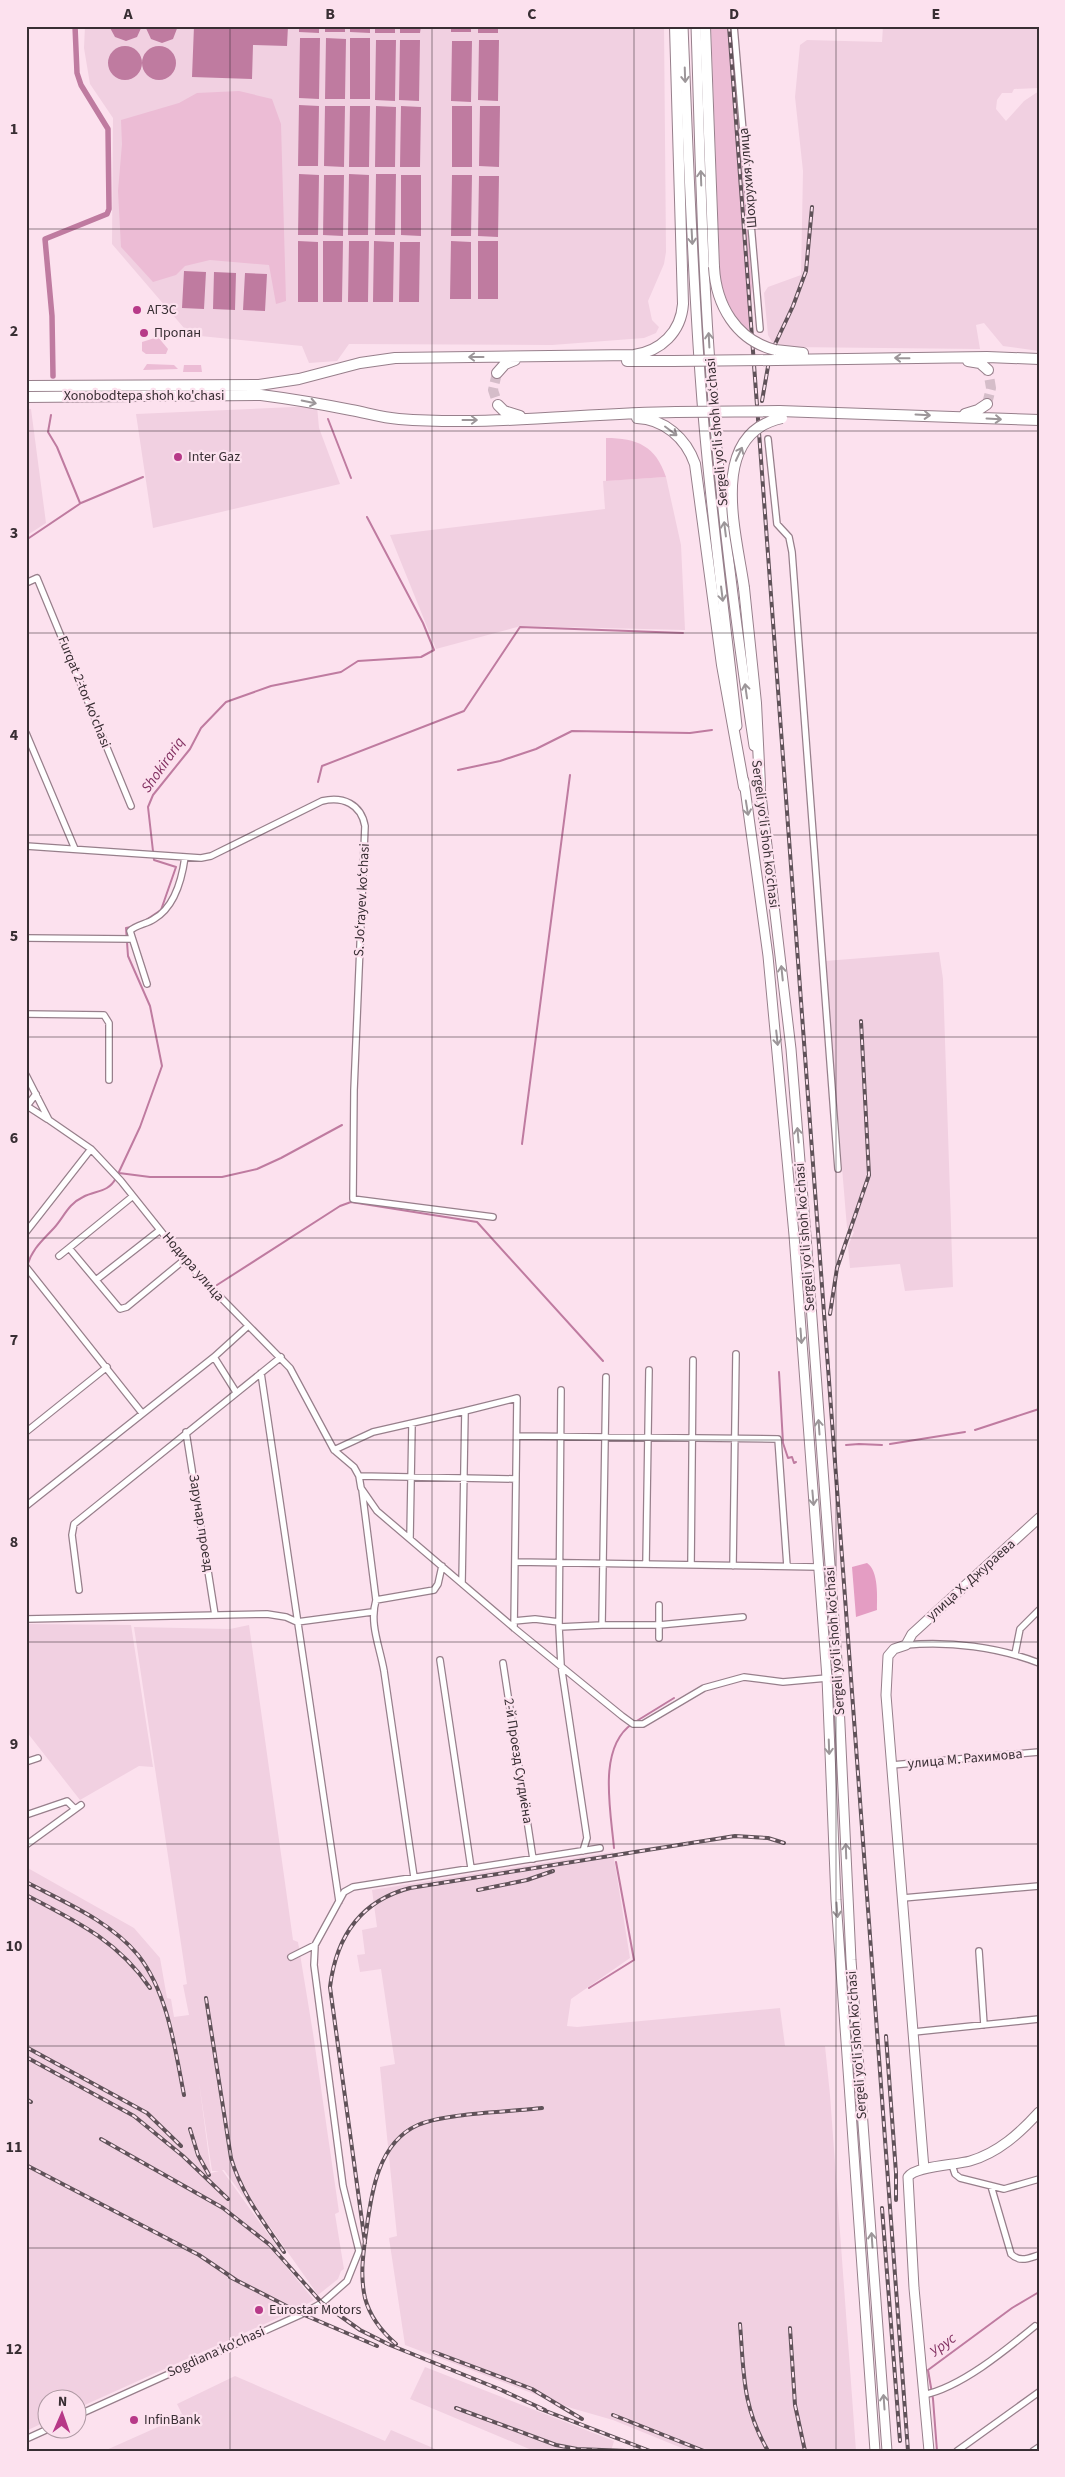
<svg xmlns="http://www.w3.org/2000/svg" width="1065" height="2477" viewBox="0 0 1065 2477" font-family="'Source Sans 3',sans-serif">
  <rect width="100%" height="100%" fill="#fce1ee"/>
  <path fill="#f1d0e1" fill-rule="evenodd" d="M85 26H664L666 252 664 264 648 301 652 320 659 327 656 333 644 338 552 345 349 344 337 361 309 363 302 346 190 335 112 244 113 118 90 84 84 48Z
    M883 26H1039V88L1014 89 1012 93H1002L997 100 996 109 1006 121 1024 101 1039 91V351L1003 346 984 323 976 325 980 349 788 347 772 342 768 335 764 293 768 287 801 275 803 171 795 97 800 45 807 40 882 42Z
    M317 406 319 428 340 484 153 528 136 414Z
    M26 409H31L46 523 26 536Z
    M666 477 681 545 685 630 521 626 436 649 390 535 605 509 603 481Z
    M939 952 943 979 953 1287 905 1291 900 1264 850 1268 848 1246 854 1232 847 1228 825 961Z
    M26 1624 131 1625 153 1767 139 1766 80 1800 26 1731Z
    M249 1625 293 1940 298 1942 313 2033 339 2212 335 2214 344 2269 341 2271 338 2279 318 2295 270 2227 266 2228 224 2170H222L276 2245 274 2252 314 2300 300 2308 78 2408V2400H48L47 2421 26 2431V1867L134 1928 160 1958 167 1998 171 1999 174 2017 189 2015 183 1985 187 1984 134 1627 230 1629ZM199 2082 212 2171H219L211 2173Z
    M613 1852 630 1958 571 1999 567 2026 577 2027 780 2008 785 2046H825L830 2095 856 2451H689L613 2420 571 2408 405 2345 389 2238 397 2236 380 2067 395 2064 381 1969 360 1972 357 1955 365 1954 362 1930 377 1927 372 1890Z
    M425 2367 614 2441 611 2451H534L410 2399Z
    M235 2376 385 2441 391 2430 440 2451H104L178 2418 177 2416 182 2414 177 2404Z"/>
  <path fill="#ecbcd5" d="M711 26H733L752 286 749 331C732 315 723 298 720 274Z
    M239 91 272 99 281 124 286 301 276 304 269 265 210 260 185 266 176 275 153 282 121 247 118 191 122 144 121 120 179 103 197 93Z
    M158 337 168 349 166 354H146L142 351V342Z
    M147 364 174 365 178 369 143 370Z
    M184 365H201L202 372H183Z
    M606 438C637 438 656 446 666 477L606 481Z"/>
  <path fill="#e49dc3" d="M867 1563C879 1571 877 1598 877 1610L856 1617 852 1567Z"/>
  <path fill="#bf7ba0" d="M109 26H142L137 37 126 41 115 37Z
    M145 26H178L173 39 162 43 151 39Z
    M194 26H288L287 46 253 45 252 79 192 77Z
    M299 26H319V33L299 32Z
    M325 26H345V32H325Z
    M350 26H370V33L350 32Z
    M375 26H395V33H375Z
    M400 26H421L420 33H400Z
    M451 26H471V32H451Z
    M478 26H498V33H478Z
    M300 38H320L319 99 299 98Z
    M326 38 346 39 345 99H325Z
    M350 38H370V99H350Z
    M376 40H396L395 101 375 100Z
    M400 40H420L419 101 399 100Z
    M479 40H499L498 101 478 100Z
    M452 41H472L471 102 451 101Z
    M142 63a17 17 0 1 1 34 0a17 17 0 1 1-34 0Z
    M108 63a17 17 0 1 1 34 0a17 17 0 1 1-34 0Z
    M299 105 319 106 318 166H298Z
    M325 106H345L344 167 324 166Z
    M350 106H370L369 167H349Z
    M376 106 396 107 395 167H375Z
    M401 106 421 107 420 167H400Z
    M452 106H472V167H452Z
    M480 106H500L499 167 479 166Z
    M299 174 319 175 318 235H298Z
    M349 174 369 175 368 235H348Z
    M376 174H396L395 235H375Z
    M324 175H344L343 236 323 235Z
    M401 175H421V236L401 235Z
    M452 175H472L471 236H451Z
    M479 176H499L498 237 478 236Z
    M298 241 318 242V302H298Z
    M323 241H343L342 302H323Z
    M349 241H369L368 302H348Z
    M374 241 394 242 393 302H373Z
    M451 241 471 242V299H450Z
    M478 241H498V299H478Z
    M400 242H420L419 302H399Z
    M184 271 206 272 204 309 182 308Z
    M214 272 236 273 235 310 213 309Z
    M245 273 267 274 265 311 243 310Z"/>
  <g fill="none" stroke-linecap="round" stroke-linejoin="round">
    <path stroke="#bf7ba0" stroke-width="2" d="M51 415 48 432 57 447 80 503
      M328 419 351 478
      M26 540 81 503 143 477
      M458 770 500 761 536 749 572 731 690 733 712 730
      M318 782 322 766 464 711 520 627 683 633
      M146 920 161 910 176 867 154 860 148 807 153 795 190 749 201 728 226 702 271 686 341 672 358 661 421 657 434 650 423 623 367 517
      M522 1144 570 775
      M119 1173 150 1177H222L257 1169 281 1158 342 1125
      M118 1174 140 1127 162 1066 150 1006 128 956 126 928 131 927
      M27 1266C32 1249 42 1241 54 1228 64 1217 68 1204 83 1197 96 1190 108 1193 116 1178
      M217 1285 340 1206 351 1202 477 1222 603 1361
      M779 1372 783 1443 788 1458 792 1457 794 1463 796 1462
      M975 1430 1039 1409
      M890 1444 965 1432
      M846 1445 859 1444 882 1445
      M635 1722 674 1698
      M614 1848C611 1812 597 1748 632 1724
      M589 1988 634 1960 616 1862
      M937 2451 933 2399 928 2370 1012 2308 1039 2292"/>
    <path stroke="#bf7ba0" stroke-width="5.5" d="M53 376 52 316 45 239 107 214 109 209 108 129 81 85 77 73 75 26"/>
    <path stroke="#d5bdc9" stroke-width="10" stroke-dasharray="10 5" stroke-linecap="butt" d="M497 373 493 390 498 405
      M987 404 991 388 988 370"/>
    <defs>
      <path id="street" d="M734 26 760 329
        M768 439 777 524 789 537 792 552 838 1169
        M26 583 37 578 131 806
        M26 733 75 849
        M26 846 201 858 211 856 322 801C343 796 361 804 365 826L354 1090 353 1199 493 1217
        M26 938 132 939
        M147 984 130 931C135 925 147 924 154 919 175 907 182 879 185 857
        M26 1014 104 1015 109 1023V1080
        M26 1075 49 1120 91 1149 121 1181 184 1260 290 1368 334 1450 354 1467 359 1476 361 1488 377 1511 514 1628 622 1716 633 1724H643L704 1688 744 1677 783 1682 827 1678
        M27 1106 47 1119
        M26 1107 36 1094
        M133 1196 69 1248 120 1309 127 1307 184 1260
        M26 1232 91 1149
        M59 1256 69 1248
        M26 1267 142 1413
        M96 1280 160 1230
        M214 1357 236 1392
        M261 1373 339 1901
        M606 1377 602 1625H659L743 1617
        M561 1390 559 1627 561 1665 587 1838 583 1851
        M465 1411 517 1398 514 1628
        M26 1432 107 1367
        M186 1432 215 1615
        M517 1436 778 1439 787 1566
        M334 1450 373 1432 465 1411 462 1583
        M359 1476 516 1479
        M362 1490 376 1600C369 1624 380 1647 384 1671 394 1740 404 1809 414 1877
        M26 1506 214 1357 247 1327
        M410 1538 412 1424
        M515 1562 819 1567
        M646 1564 649 1370
        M691 1565 693 1360
        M733 1566 736 1354
        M79 1590 72 1535 74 1524 281 1357
        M376 1600 434 1590 438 1584 442 1566
        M26 1619 267 1614 286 1617 297 1622 372 1612
        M514 1621 535 1619 559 1622
        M559 1627 602 1625
        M659 1638V1605
        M906 1645C950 1641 998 1647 1039 1663
        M1015 1654 1020 1629 1039 1610
        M440 1660 471 1868
        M503 1663 533 1859
        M26 1762 38 1758
        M892 1765 1039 1752
        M26 1815 67 1801 75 1809
        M26 1845 81 1805
        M903 1898 1039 1886
        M979 1951 984 2025
        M291 1957 315 1945 344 1892 353 1887 600 1848
        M914 2032 1039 2019
        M952 2165 955 2174 960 2178 1004 2189 1039 2179
        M991 2186 1011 2254C1020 2263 1029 2258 1039 2255
        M923 2395C960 2388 1006 2350 1035 2326
        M78 2415 302 2314 322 2303 347 2281 359 2251 343 2186 314 1965 315 1945
        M26 2439 48 2429
        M957 2451 1039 2392
        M1033 2451 1039 2447"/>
      <path id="secondary" d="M924 2169 886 1695 888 1656 894 1649 906 1645 912 1634 1039 1518
        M929 2451 914 2288 908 2177C915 2166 956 2165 970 2161 998 2153 1020 2133 1039 2112"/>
      <path id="primary" d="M683 26C688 147 692 268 701 388 709 501 725 613 737 726
        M696 26C700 147 702 268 712 389 721 508 736 627 754 746
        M759 778 791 1049 806 1236 837 1661 851 1960 887 2451
        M744 781 768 956 794 1235 827 1678 836 1900 875 2451"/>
      <path id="highway" d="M705 26 714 267
        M775 350 803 353
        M776 360 987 357 1039 359
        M627 361H673
        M968 361 980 363 988 370
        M497 373 505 364 515 360
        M26 386 259 385 299 379 360 363 395 358 634 355C661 351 681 332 683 304L675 26
        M26 397 261 395C292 399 321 404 351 410 367 413 383 418 399 419 491 426 584 413 676 412
        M498 405 504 411 520 416
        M779 411 1039 420
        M965 414 978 410 987 404
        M637 418C664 419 686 438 695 464L722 665 744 787
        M744 588 756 703 760 785"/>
    </defs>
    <use href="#street" stroke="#977f8b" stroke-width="8"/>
    <use href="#secondary" stroke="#977f8b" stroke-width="11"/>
    <use href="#primary" stroke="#977f8b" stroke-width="11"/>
    <use href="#highway" stroke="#977f8b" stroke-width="12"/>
    <use href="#street" stroke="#fff" stroke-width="5.5"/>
    <use href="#secondary" stroke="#fff" stroke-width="9"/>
    <use href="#primary" stroke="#fff" stroke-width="9"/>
    <use href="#highway" stroke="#fff" stroke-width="10"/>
    <defs>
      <path id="rail" d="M729 26 908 2451
        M762 401 770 355 793 306 806 271 812 207
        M830 1314 837 1268 869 1175 861 1021
        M26 1882C64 1902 110 1921 138 1955 168 1993 175 2049 184 2095
        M478 1890 527 1880 553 1871
        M26 1895C76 1921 118 1941 150 1988
        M206 1998 231 2158C241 2193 263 2221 284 2252
        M886 2036 896 2173V2200
        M26 2047 147 2113 181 2146
        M26 2057 134 2116 183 2156 228 2199
        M26 2099 31 2102
        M190 2129 198 2155 209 2175
        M101 2139 223 2208 270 2245 322 2303 360 2330 390 2345 499 2389 545 2410
        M26 2165 199 2255 236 2280
        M882 2208 900 2441
        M365 2243 330 1987C336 1938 360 1901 410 1888L735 1836 768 1838 784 1843
        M230 2277 302 2314 377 2346
        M740 2324C744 2374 742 2406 768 2451
        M790 2328 795 2405 805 2451
        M396 2344C381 2331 370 2317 365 2298 360 2276 363 2255 366 2233 371 2195 377 2143 418 2125 445 2113 510 2112 542 2108
        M434 2352 532 2389 582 2419
        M456 2408 556 2445 577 2449 627 2451
        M538 2408 650 2451
        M613 2415 704 2451"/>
    </defs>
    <use href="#rail" stroke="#605259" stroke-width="4"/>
    <use href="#rail" stroke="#fce1ee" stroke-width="2" stroke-dasharray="5.5" stroke-linecap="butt"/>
    <defs>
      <path id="highway-bridge" d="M714 267C716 305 736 340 775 350
        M673 361 776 360
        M676 412 779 411
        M744 588C737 536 706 434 782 418"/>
    </defs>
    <use href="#highway-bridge" stroke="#977f8b" stroke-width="12" stroke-linecap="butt"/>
    <use href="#highway-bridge" stroke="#fff" stroke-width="10"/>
  </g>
  <defs><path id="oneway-shaft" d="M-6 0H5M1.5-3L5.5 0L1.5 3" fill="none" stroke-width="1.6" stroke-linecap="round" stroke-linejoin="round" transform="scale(1.25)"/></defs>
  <g stroke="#9c9699">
    <use href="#oneway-shaft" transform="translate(685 75) rotate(88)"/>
    <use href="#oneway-shaft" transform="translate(701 178) rotate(-92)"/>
    <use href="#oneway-shaft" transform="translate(692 237) rotate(87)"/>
    <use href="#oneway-shaft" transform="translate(709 340) rotate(-93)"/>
    <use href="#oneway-shaft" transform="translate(476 357) rotate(-180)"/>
    <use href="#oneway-shaft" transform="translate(902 358) rotate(-179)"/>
    <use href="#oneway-shaft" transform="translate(309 402) rotate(12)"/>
    <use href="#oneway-shaft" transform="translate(923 415) rotate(3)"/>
    <use href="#oneway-shaft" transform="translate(994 419) rotate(3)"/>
    <use href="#oneway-shaft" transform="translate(470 420)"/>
    <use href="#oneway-shaft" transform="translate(671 431) rotate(37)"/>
    <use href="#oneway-shaft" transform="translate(739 454) rotate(-65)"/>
    <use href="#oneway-shaft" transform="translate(725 529) rotate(-97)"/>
    <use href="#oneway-shaft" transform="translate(722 594) rotate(83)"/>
    <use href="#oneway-shaft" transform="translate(746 691) rotate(-98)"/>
    <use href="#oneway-shaft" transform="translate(747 808) rotate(81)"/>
    <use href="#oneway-shaft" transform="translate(782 973) rotate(-96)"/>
    <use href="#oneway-shaft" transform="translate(777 1038) rotate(84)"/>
    <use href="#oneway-shaft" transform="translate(798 1135) rotate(-95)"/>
    <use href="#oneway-shaft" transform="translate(801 1336) rotate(86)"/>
    <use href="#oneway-shaft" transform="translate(819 1427) rotate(-94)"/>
    <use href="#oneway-shaft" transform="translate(813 1498) rotate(85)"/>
    <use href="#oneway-shaft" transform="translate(829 1747) rotate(88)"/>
    <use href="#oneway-shaft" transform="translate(846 1851) rotate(-92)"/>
    <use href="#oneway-shaft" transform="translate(837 1910) rotate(86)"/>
    <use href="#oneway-shaft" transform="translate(872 2240) rotate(-94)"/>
    <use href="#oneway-shaft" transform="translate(884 2402) rotate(-94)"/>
  </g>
  <path fill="none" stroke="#382e33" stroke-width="1" stroke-opacity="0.55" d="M230 26V2451M432 26V2451M634 26V2451M836 26V2451M26 229H1039M26 431H1039M26 633H1039M26 835H1039M26 1037H1039M26 1238H1039M26 1440H1039M26 1642H1039M26 1844H1039M26 2046H1039M26 2248H1039"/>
  <g fill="#b73988" stroke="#fce1ee" stroke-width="2">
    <circle cx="137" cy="310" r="5"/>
    <circle cx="144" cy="333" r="5"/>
    <circle cx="178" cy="457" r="5"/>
    <circle cx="259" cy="2310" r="5"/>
    <circle cx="134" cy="2420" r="5"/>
  </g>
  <g text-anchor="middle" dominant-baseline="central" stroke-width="4.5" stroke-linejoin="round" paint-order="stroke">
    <g font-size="14" fill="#382e33" stroke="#fce1ee">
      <text transform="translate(748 178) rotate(-95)">Шохрухия улица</text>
      <text x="144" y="396">Xonobodtepa shoh ko'chasi</text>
      <text transform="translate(717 432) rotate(-95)">Sergeli yo‘li shoh ko‘chasi</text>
      <text transform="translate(84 692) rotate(68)">Furqat 2-tor ko'chasi</text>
      <text transform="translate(765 834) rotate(83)">Sergeli yo‘li shoh ko‘chasi</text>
      <text transform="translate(362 900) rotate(-87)">S. Joʻrayev koʻchasi</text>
      <text transform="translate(805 1237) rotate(-94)">Sergeli yo‘li shoh ko‘chasi</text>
      <text transform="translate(193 1267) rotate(49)">Нодира улица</text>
      <text transform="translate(201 1523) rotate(81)">Зарунар проезд</text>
      <text transform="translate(971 1580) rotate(-42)">улица Х. Джураева</text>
      <text transform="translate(835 1641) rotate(-94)">Sergeli yo‘li shoh ko‘chasi</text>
      <text transform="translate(965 1759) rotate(-5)">улица М. Рахимова</text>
      <text transform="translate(518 1761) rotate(81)">2-й Проезд Сугдиёна</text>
      <text transform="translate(857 2045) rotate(-94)">Sergeli yo‘li shoh ko‘chasi</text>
      <text transform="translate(216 2352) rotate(-24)">Sogdiana ko'chasi</text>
    </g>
    <g font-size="14" fill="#382e33" stroke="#fce1ee" text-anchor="start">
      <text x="147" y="310">АГЗС</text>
      <text x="154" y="333">Пропан</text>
      <text x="188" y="457">Inter Gaz</text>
      <text x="269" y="2310">Eurostar Motors</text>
      <text x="144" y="2420">InfinBank</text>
    </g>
    <g font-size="15" font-style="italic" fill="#823061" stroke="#fce1ee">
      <text transform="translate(163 765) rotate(-55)">Shokirariq</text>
      <text transform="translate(943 2345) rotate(-37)">Урус</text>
    </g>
  </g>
  <rect width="1065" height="2477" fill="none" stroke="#fce1ee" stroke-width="55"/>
  <g transform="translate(62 2414) rotate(2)"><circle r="24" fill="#fce1ee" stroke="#ae99a3"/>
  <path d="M0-4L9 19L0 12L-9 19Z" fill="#b73988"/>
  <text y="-8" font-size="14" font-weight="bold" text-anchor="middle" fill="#382e33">N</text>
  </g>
  <rect x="28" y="28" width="1010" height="2422" fill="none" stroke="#382e33" stroke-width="2"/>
  <g font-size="16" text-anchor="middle" font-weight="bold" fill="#382e33">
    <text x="128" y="19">A</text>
    <text x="330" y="19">B</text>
    <text x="532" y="19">C</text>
    <text x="734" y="19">D</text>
    <text x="936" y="19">E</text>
    <text x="14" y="134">1</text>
    <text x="14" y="336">2</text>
    <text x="14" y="538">3</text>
    <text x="14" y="740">4</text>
    <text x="14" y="941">5</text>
    <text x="14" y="1143">6</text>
    <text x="14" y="1345">7</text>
    <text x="14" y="1547">8</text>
    <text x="14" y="1749">9</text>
    <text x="14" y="1951">10</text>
    <text x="14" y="2152">11</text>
    <text x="14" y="2354">12</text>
  </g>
</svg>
